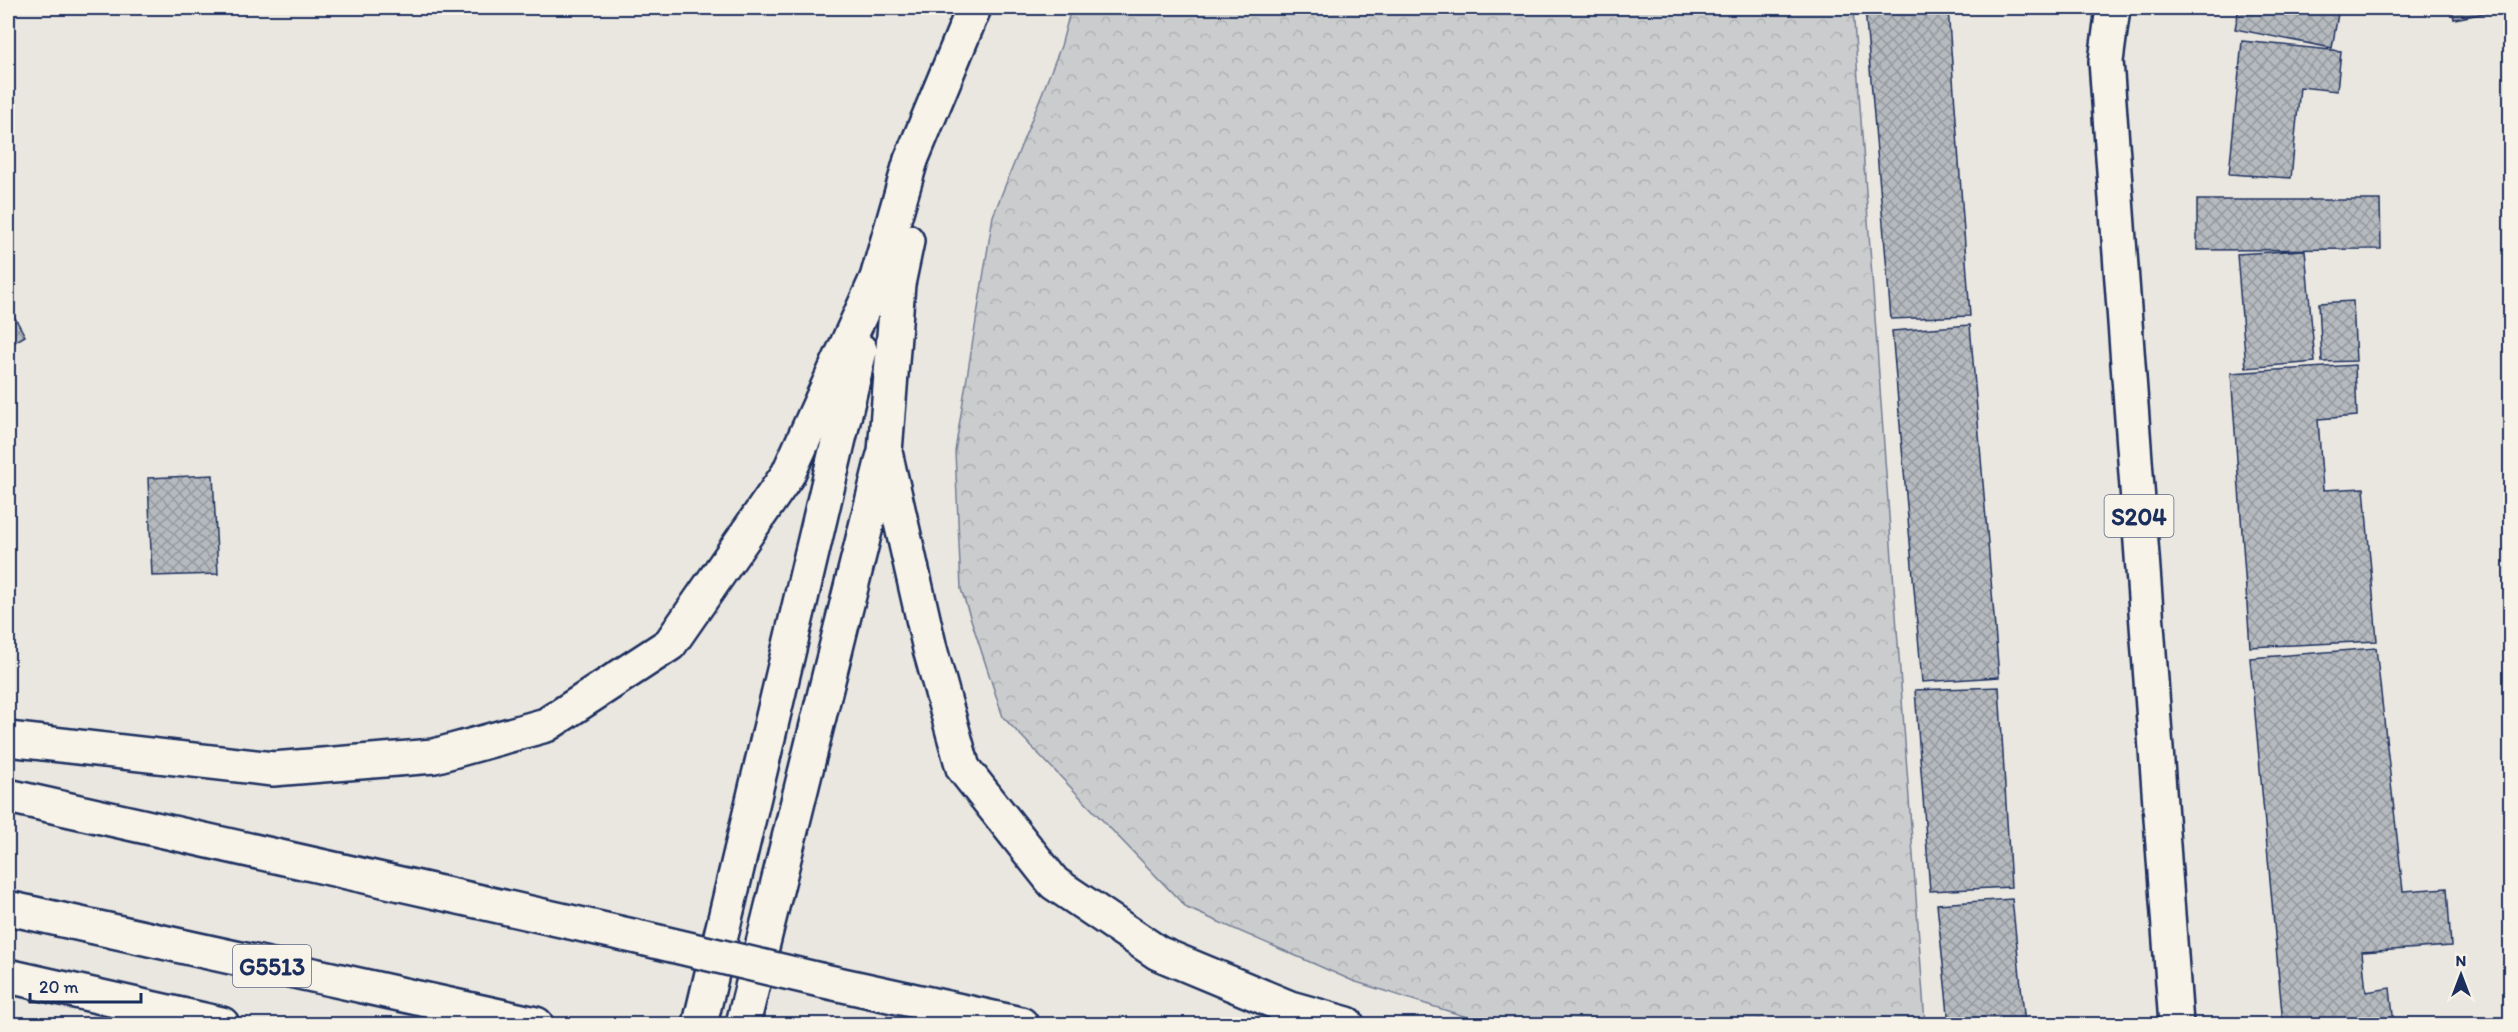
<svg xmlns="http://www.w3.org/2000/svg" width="2518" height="1032" viewBox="0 0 2518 1032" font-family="Itim,sans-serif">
  <defs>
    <pattern id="forest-crowns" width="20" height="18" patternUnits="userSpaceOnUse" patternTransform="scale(1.5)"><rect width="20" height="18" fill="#cbcccd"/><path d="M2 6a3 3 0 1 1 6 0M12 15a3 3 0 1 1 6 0" fill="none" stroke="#aeb0b2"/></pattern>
    <pattern id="building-cross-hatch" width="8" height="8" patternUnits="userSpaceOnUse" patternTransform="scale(1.5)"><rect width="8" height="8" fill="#b6babf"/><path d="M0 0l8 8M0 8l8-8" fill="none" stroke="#93989e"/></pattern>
  </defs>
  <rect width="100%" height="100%" fill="#eae7e0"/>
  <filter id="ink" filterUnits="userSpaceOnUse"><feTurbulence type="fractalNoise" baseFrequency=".0167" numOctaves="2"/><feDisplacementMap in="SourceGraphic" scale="12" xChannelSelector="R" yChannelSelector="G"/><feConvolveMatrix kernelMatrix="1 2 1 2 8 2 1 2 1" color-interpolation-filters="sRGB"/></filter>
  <g filter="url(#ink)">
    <path fill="url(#forest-crowns)" stroke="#737e96" stroke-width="1.5" d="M1071 8H1853L1925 1024H1489L1353 981 1187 908 1003 717 961 589 955 451 993 216 1061 46Z"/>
    <path fill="url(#building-cross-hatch)" stroke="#1b2f5e" stroke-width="1.5" d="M1865 8H1948L1970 316 1891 319Z
      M2239 8H2339L2332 48 2235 29Z
      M2452 8H2510L2454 19Z
      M2242 41 2341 51 2337 91 2300 87 2291 178 2229 174Z
      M2197 200H2380L2381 249 2197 250Z
      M2305 250 2315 362 2246 368 2237 254Z
      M2353 301 2356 361 2322 362 2319 303Z
      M8 305 25 336 8 346Z
      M1970 325 1999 677 1922 682 1892 331Z
      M2355 365 2357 416 2318 419 2323 490 2364 488 2377 641 2250 647 2231 373Z
      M213 475 218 574 152 576 148 478Z
      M2376 648 2403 891 2447 888 2451 946 2362 952 2366 992 2390 988 2394 1024H2283L2250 658Z
      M1999 687 2011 887 1930 891 1915 690Z
      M2012 899 2025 1024H1949L1937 904Z"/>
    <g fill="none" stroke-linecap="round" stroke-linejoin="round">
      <defs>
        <path id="primary" d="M2113 8 2106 61 2176 1024
          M911 160 974 8"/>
        <path id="motorway" d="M907 241 898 284 885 452 930 649 963 768 1054 883 1158 953 1290 1008 1347 1024
          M8 739 273 769 434 756 546 725 670 644 788 474 877 278 911 160
          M8 796 646 939
          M8 908 536 1024
          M8 976 222 1024
          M820 980 1021 1024
          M700 1024 860 350
          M743 1024 883 458"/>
      </defs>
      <use href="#primary" stroke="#1b2f5e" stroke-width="38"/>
      <use href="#motorway" stroke="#1b2f5e" stroke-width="38"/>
      <use href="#primary" stroke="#f7f3e8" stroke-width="33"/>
      <use href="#motorway" stroke="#f7f3e8" stroke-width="33"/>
      <defs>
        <path id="motorway-bridge" d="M646 939 820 980"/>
      </defs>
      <use href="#motorway-bridge" stroke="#1b2f5e" stroke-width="38" stroke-linecap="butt"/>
      <use href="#motorway-bridge" stroke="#f7f3e8" stroke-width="33"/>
    </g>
  </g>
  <g text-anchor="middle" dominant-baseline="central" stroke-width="4.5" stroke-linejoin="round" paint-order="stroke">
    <g fill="#f7f3e8" stroke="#5d6a87" stroke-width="1.5">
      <rect x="2104.5" y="495" width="69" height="42" rx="4.5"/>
      <rect x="233" y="945" width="78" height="42" rx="4.5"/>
    </g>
    <g font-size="24" font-weight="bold" fill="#1b2f5e">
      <text x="2139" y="516">S204</text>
      <text x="272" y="966">G5513</text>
    </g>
  </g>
  <rect width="2518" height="1032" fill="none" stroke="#f7f3e8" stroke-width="30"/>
  <rect x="15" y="15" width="2488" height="1002" fill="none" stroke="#1b2f5e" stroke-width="2" filter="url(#ink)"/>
  <g transform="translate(2461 975)" stroke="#f7f3e8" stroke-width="4.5" paint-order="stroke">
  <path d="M0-4.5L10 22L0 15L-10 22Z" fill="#1b2f5e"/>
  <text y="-9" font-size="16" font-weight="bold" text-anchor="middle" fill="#1b2f5e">N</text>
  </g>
  <path d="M30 993v9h111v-9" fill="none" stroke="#1b2f5e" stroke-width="3"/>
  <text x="39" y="993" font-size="18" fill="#1b2f5e" stroke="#f7f3e8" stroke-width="4.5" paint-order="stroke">20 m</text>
</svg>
